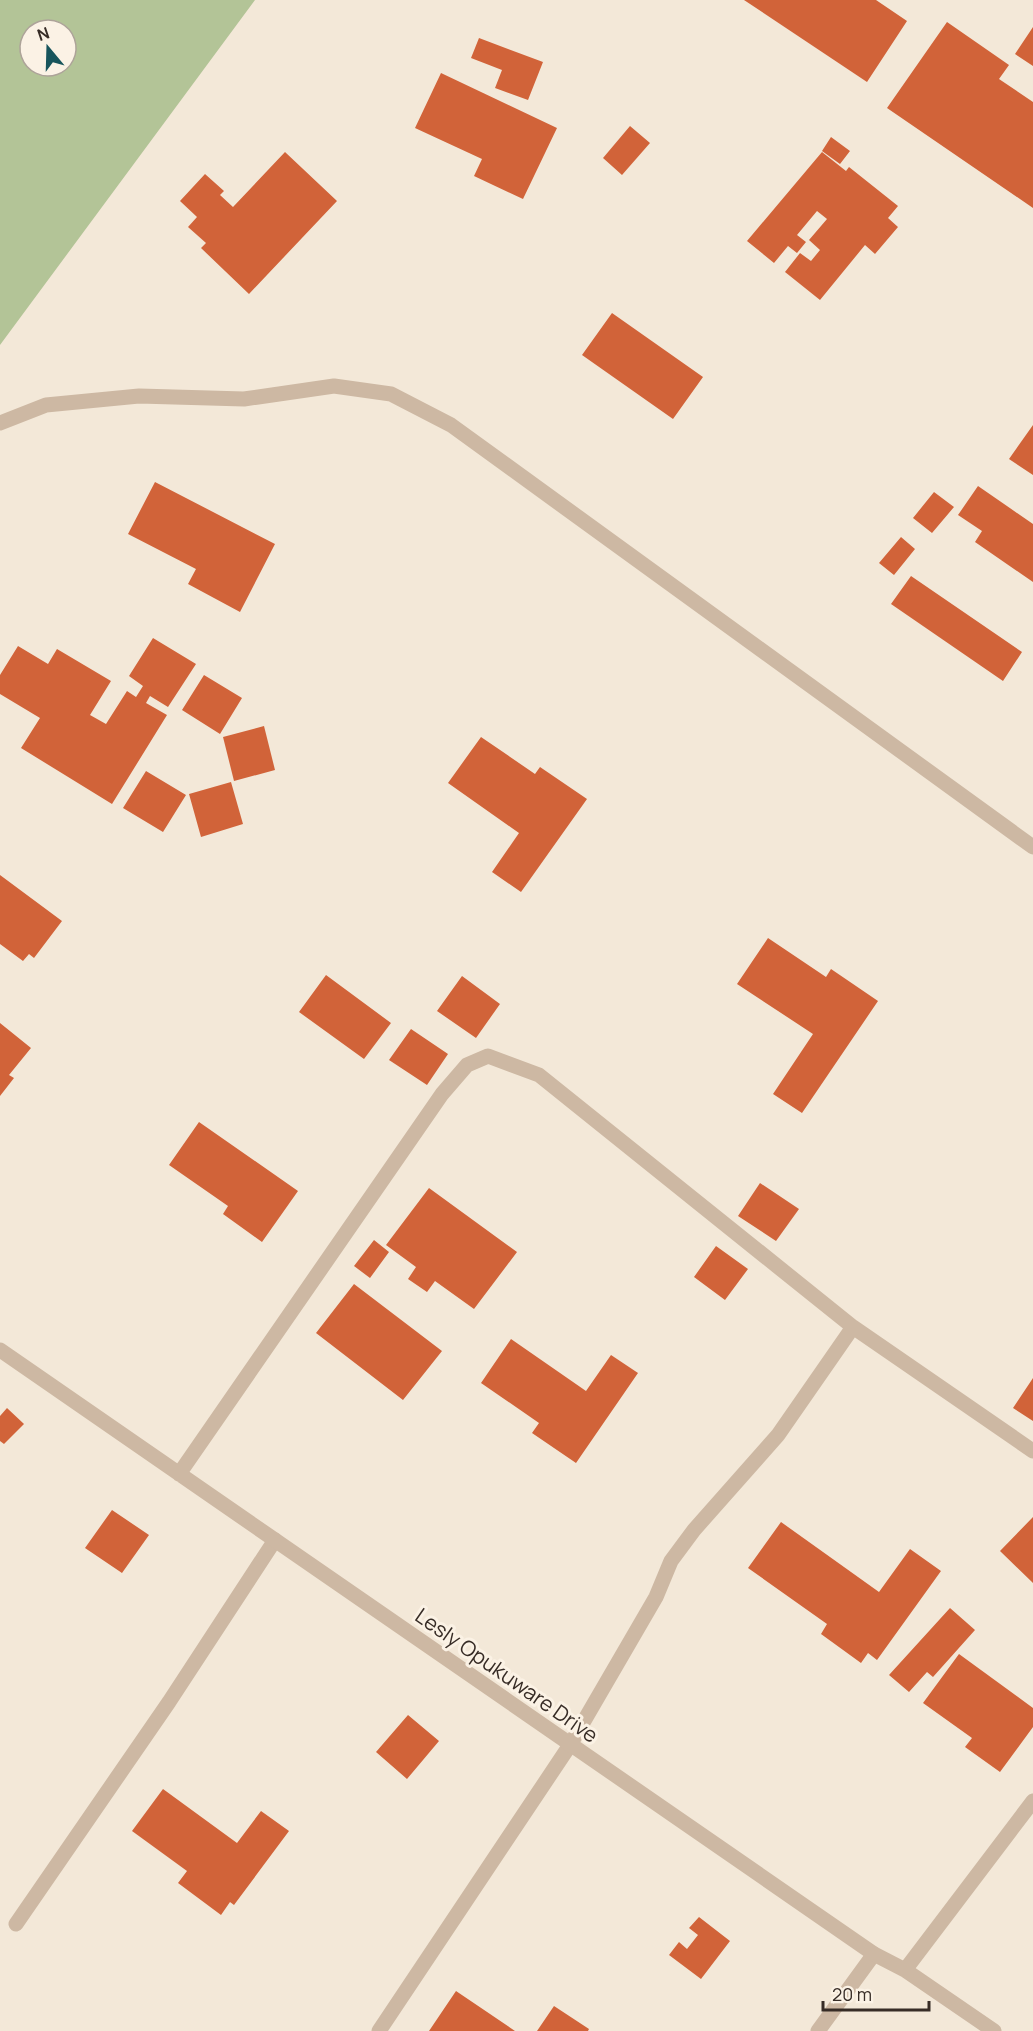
<svg xmlns="http://www.w3.org/2000/svg" width="1033" height="2031" viewBox="0 0 1033 2031" font-family="Manrope,sans-serif">
  <rect width="100%" height="100%" fill="#f3e8d8"/>
  <path fill="#b3c497" fill-rule="evenodd" d="M0 0H255L0 345ZM30 30H66V66H30Z"/>
  <path fill="#d16339" d="M744 0H876L907 21 867 82Z
    M947 22 1009 65 999 79 1033 102V208L887 108Z
    M1033 27V66L1015 54Z
    M479 38 543 62 528 100 495 88 502 70 471 58Z
    M441 73 557 128 523 199 474 176 482 159 415 128Z
    M630 126 650 143 622 175 603 158Z
    M831 137 850 151 840 164 822 151Z
    M285 152 337 201 249 294 201 248 206 243 188 227 197 217 180 201 205 174 224 191 220 195 233 207Z
    M822 152 846 171 849 167 898 206 888 218 898 227 875 254 865 245 820 300 785 272 800 253 811 261 820 250 809 240 827 219 817 211 797 235 806 242 797 253 788 246 774 263 747 241Z
    M612 313 703 377 673 419 582 355Z
    M1033 425V475L1009 459Z
    M155 482 275 544 240 612 188 584 196 569 128 534Z
    M978 486 1033 524V582L975 542 982 531 958 515Z
    M934 492 954 507 932 533 913 518Z
    M901 537 915 549 894 575 879 563Z
    M911 576 1022 652 1003 681 891 604Z
    M153 638 196 664 168 707 150 696 146 703 167 715 112 804 21 748 40 718 0 694V675L18 646 48 664 57 649 111 681 90 715 106 724 127 691 136 697 143 686 129 676Z
    M204 675 242 698 220 734 182 710Z
    M264 726 275 770 234 781 223 737Z
    M481 737 535 774 540 767 587 799 521 892 492 872 519 833 448 783Z
    M146 771 186 795 163 832 123 808Z
    M231 782 243 824 201 837 189 794Z
    M0 875 62 921 34 958 29 954 23 961 0 944Z
    M768 938 826 977 831 969 878 1001 802 1113 773 1094 813 1034 737 984Z
    M326 975 391 1023 364 1059 299 1012Z
    M462 976 500 1004 476 1038 437 1011Z
    M0 1023 31 1048 9 1075 14 1078 0 1096Z
    M411 1029 448 1054 427 1085 389 1060Z
    M199 1122 298 1191 262 1242 223 1214 228 1206 169 1165Z
    M760 1183 799 1209 776 1241 738 1216Z
    M429 1188 517 1252 474 1309 435 1281 427 1292 408 1279 416 1267 386 1245Z
    M374 1240 389 1252 370 1278 354 1266Z
    M716 1246 748 1269 725 1300 694 1277Z
    M354 1284 442 1351 403 1400 316 1333Z
    M511 1339 586 1391 611 1355 638 1373 576 1463 532 1433 539 1423 481 1383Z
    M1033 1378V1421L1013 1408Z
    M7 1408 24 1424 4 1444 0 1441V1416Z
    M112 1510 149 1535 122 1573 85 1548Z
    M1033 1517V1583L1000 1551Z
    M781 1522 879 1592 910 1549 941 1571 877 1660 868 1653 861 1663 821 1634 827 1624 748 1568Z
    M950 1608 975 1630 933 1677 927 1672 909 1692 889 1675Z
    M959 1654 1033 1708V1727L1000 1772 965 1747 972 1738 923 1703Z
    M408 1715 439 1741 407 1779 376 1752Z
    M163 1789 237 1843 261 1811 289 1831 234 1905 230 1902 221 1915 178 1883 187 1871 132 1831Z
    M699 1917 730 1941 701 1979 669 1955 679 1942 687 1949 698 1935 689 1928Z
    M456 1991 515 2031H429Z
    M554 2006 589 2029 588 2031H537Z"/>
  <g fill="none" stroke-linecap="round" stroke-linejoin="round">
    <path stroke="#cdb8a3" stroke-width="15" d="M16 1924 169 1702 275 1540
      M379 2031 570 1745
      M818 2031 874 1954"/>
    <path stroke="#cdb8a3" stroke-width="15" d="M0 423 46 405 139 396 244 399 334 386 391 394 451 425 1033 847
      M0 1350 874 1954 905 1970 994 2031
      M179 1474 442 1094 467 1065 488 1056 539 1075 853 1327 1033 1451
      M570 1745 656 1597 671 1561 694 1530 778 1435 853 1327
      M905 1970 1033 1801"/>
  </g>
  <g text-anchor="middle" dominant-baseline="central" stroke-width="6" stroke-linejoin="round" paint-order="stroke">
    <g font-size="21" fill="#372c26" stroke="#fbf2e5">
      <text transform="translate(507 1675) rotate(35)">Lesly Opukuware Drive</text>
    </g>
  </g>
  <g transform="translate(48 48) rotate(341)"><circle r="28" fill="#fbf2e5" stroke="#ada399" stroke-width="1.5"/>
  <path d="M0-4.5L10 22L0 15L-10 22Z" fill="#18555c"/>
  <text y="-9" font-size="16" font-weight="bold" text-anchor="middle" fill="#372c26">N</text>
  </g>
  <path d="M823 2001v9h106v-9" fill="none" stroke="#372c26" stroke-width="3"/>
  <text x="832" y="2001" font-size="18" fill="#372c26" stroke="#fbf2e5" stroke-width="4.5" paint-order="stroke">20 m</text>
</svg>
